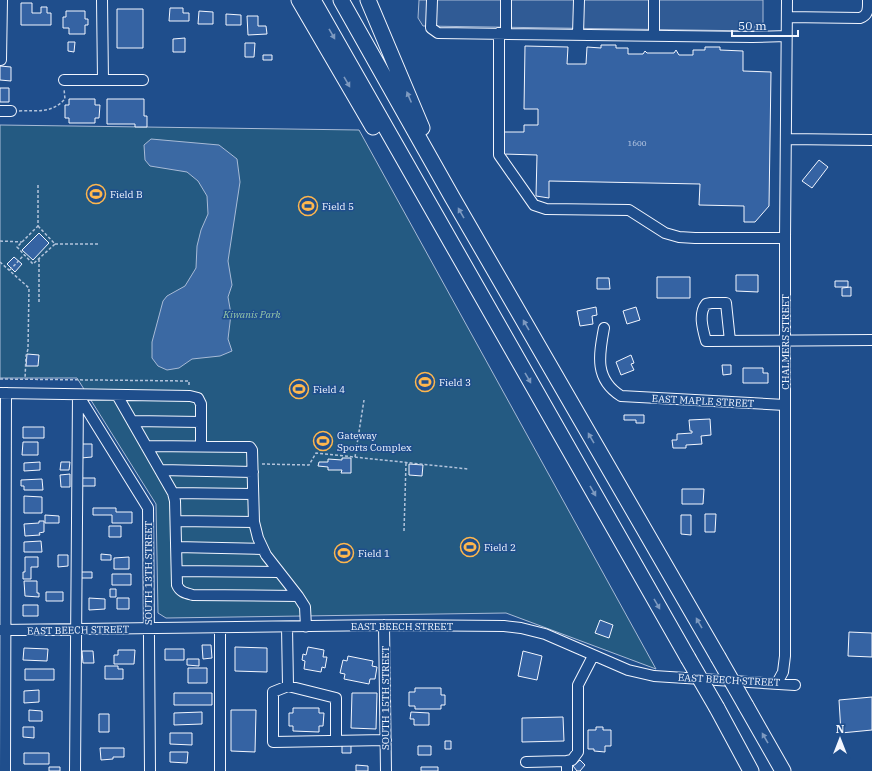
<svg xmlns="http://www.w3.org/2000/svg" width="872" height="771" viewBox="0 0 872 771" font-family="'IBM Plex Serif',serif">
  <rect width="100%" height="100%" fill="#1f4e8c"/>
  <path fill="#245a82" stroke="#a8bbd7" d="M0 125 359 130 656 669 506 613 166 618 158 613 156 504 77 378H0Z"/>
  <path fill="#305b95" stroke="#a8bbd7" d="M419 0H763V25H755V31L423 26 418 18Z"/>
  <path fill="#3b69a3" stroke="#a8bbd7" d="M151 139 219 145 237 159 240 182 228 261 232 285 228 297 231 314 228 339 232 351 220 356 192 359 179 368 167 370 158 366 152 358V342L163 301 167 296 185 286 196 268 197 246 201 230 208 214 207 196 198 181 187 172 150 166 145 160 144 145Z"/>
  <path fill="#3563a3" stroke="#f2f6ff" d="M21 3H32V13H41V7H47V13H51V25H21Z
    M170 8H183V13H189V21H169Z
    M117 9H143V48H117Z
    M66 11H85V19H88V25H85V34H69V28H63V17H66Z
    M199 11 213 12V24H198Z
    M226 14 241 15V25H226Z
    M247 16H258V26H266L267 34 248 35Z
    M185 38V52H173V39Z
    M68 42H75L74 52 68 51Z
    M245 43H255L254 57H245Z
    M601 45H616V48H628V54H643L645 51 647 53H674L676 50 679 55H693V50H705V47H720V50L743 51V71L771 72 769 206 755 222H744V206L699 205 700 184 549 181V198L536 196 537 155 503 154V132H524V125H538V109H524L525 46 568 47 567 64H586L587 47 601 48Z
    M263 55H272V60H263Z
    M0 66 11 67V81L0 80Z
    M0 88H9V102H0Z
    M69 99H95V105H100L99 118H95V123H69V118H65V105H69Z
    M107 99H144V116H147V127H135V124H107Z
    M819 160 828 167 812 188 802 181Z
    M39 233 49 243 33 260 22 250Z
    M14 257 22 264 15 272 7 264Z
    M736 275H758V292L736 291Z
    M657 277H690V298H657Z
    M597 278H609L610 289H597Z
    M835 281H848V287H835Z
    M851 287V296H842V288Z
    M596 307 597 315 592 316 593 324 580 326 577 311Z
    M636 307 640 320 627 324 623 311Z
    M27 354 39 355 38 366H26Z
    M631 355 634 363 631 364 634 370 621 375 616 362Z
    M722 365H731V374L723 375Z
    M743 368H763V373H768V383H743Z
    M624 415H644V423H636V420H624Z
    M710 419 711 435 701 436 702 444 686 445V448H673L672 440H677V434L692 433V431H690L689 420Z
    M23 427H44V438H23Z
    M23 442H38V455H22Z
    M81 444H92V457L81 458Z
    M342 458H351V473H341L342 470H328V467L318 466 319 462H328V459L342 460Z
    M40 462V470L24 471V463Z
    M61 462H70L69 470H60Z
    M409 464 423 465 422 476 409 475Z
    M70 474V487H61L60 475Z
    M79 478H95V486H79Z
    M42 479 43 490H24V486H21V480Z
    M682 489H704L703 504H682Z
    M24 496 42 497V513H24Z
    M93 508H116V512H132V523H112V515H93Z
    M705 514H716L715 532H705Z
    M45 515 59 516V523H45Z
    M681 515H691V535L681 534Z
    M39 521H44V532L39 533 40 535 25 536 24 524 39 523Z
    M109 526H121V537H109Z
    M41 541 42 552H24V542Z
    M101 554 111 555V560H101Z
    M58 555H68V566L58 567Z
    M25 557H38V567H31V579H23V572H25Z
    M129 557V569H114V558Z
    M80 572H92V578H80Z
    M112 574H131V585H112Z
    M24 581H37V593H39V597L25 596Z
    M110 589H116V597H110Z
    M46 592H63V601H46Z
    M89 598 105 599V609L89 610Z
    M117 598H129V609H117Z
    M23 605H38V616H23Z
    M600 620 613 625 609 638 595 633Z
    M849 632 872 633V657L848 656Z
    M202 645H211L212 658 203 659Z
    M235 647 267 648V672L235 671Z
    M308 647 324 650 323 657H327L325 668 322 667 321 672 304 669 305 661 302 660 303 654 306 655Z
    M24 648 48 649 47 661 23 660Z
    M165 649H184V660H165Z
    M118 650H135L134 664H114V655H118Z
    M82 651H93L94 663H83Z
    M523 651 542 656 537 680 518 676Z
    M348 656 373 661 372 666 377 667 375 679H370L369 684 344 679 345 674 340 673 343 660 347 661Z
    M187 659H199V666L187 665Z
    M105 666H118V669H123V679H105Z
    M188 668H207V683H188Z
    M25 669H54V680H25Z
    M415 688H441V695H445V705H441V709H415V706H409V692H415Z
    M39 690V702L24 703V691Z
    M174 693H212V705H174Z
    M352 693H377L376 729 351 728Z
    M872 697V730L841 733 839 700Z
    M293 708H319V713H324L323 726H319V732L293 731V726H289V713H293Z
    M29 710 42 711V721H29Z
    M231 710H256L255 752 231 751Z
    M202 712V724L174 725V713Z
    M411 712 429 713V725H414V719H410Z
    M99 714H109V732H99Z
    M563 717 564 741 522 742V718Z
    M23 727H34V738L23 737Z
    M596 727H603V730H611V746H605V752L594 751V749H588V730H596Z
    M170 733H192V745L170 744Z
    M445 741H451V749H445Z
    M342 745H351V753H342Z
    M418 746H431V755H418Z
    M100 748H124V757H113V759L101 760Z
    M170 752H188L187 763 170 762Z
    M24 753H49V764H24Z
    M580 760 585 765 580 771H577L573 766Z
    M356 765 368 766V771H356Z
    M49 767H60V771H49Z
    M421 767H438V771H421Z"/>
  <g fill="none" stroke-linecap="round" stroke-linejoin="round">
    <defs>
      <path id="minor" d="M102 0 103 80
        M432 0 431 28 438 33 752 37 787 36
        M787 17 860 18C869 15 868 8 868 0
        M499 33V155L534 205 546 209 629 210 665 233 679 237 695 238H785
        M506 33V0
        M578 34 579 0
        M654 36V0
        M1 60 2 0
        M64 80H143
        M0 111H11
        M786 139 872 140
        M604 328C599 355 594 379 621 396L785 405
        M730 341 726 303H711L706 304C698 314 703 330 706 341L872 340
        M0 393 190 396 198 398 201 404V446
        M78 395 148 508 150 771
        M117 395 173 493 175 501 177 585C180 592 185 593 193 595L298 596
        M132 421 201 422
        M146 446 250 447 252 450 254 522 258 538 266 555 298 596 305 607 306 627
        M161 470 253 472
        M173 493 253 494
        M176 521 254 522
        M176 547 263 549
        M177 571 279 572
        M384 625 386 771
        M287 627 288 686
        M220 628V771
        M0 630 384 625 504 626 521 628 545 634 628 670 654 676 795 685
        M777 683 783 672 785 656V238L787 0
        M336 741V698L288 686 273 692V742L386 740
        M567 761 572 760 578 752V685L593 656
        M526 762 567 761V771
        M5 771 6 393
        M75 771 78 395"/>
      <path id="highway" d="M299 0 373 127
        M313 0 688 658
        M341 0 452 197 718 657
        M368 0 422 128
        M746 706 783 771
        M717 708 751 771"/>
    </defs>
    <use href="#minor" stroke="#f2f6ff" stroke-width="12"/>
    <use href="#highway" stroke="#f2f6ff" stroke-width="17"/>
    <path stroke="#b3c4dc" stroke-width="1.5" stroke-dasharray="3 2" stroke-linecap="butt" d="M19 111C38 110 51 114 65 99L64 89
      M38 185V226
      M38 226 55 244 33 264 17 247Z
      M0 241 22 242
      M55 244H99
      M0 262 29 288 28 349 26 356 25 379
      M10 270 24 255
      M39 302V258
      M0 379 189 381V387
      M355 457 364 400
      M262 464 309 465 316 453 468 469
      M404 531 406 463"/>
    <use href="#minor" stroke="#1f4e8c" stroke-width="10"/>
    <use href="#highway" stroke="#1f4e8c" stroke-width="15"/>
    <defs>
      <path id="highway-bridge" d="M718 657 746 706
        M688 658 717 708"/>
    </defs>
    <use href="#highway-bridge" stroke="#f2f6ff" stroke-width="17" stroke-linecap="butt"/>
    <use href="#highway-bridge" stroke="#1f4e8c" stroke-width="15"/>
  </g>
  <defs><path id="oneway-solid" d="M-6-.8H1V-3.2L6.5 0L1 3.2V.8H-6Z"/></defs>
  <g fill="#7e9ac0">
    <use href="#oneway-solid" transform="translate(332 34) rotate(60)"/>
    <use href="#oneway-solid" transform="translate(347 82) rotate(60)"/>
    <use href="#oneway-solid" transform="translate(409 97) rotate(-113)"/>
    <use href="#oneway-solid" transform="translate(461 213) rotate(-120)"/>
    <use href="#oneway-solid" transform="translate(526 325) rotate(-120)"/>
    <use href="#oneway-solid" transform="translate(528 378) rotate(60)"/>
    <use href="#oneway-solid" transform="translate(591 438) rotate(-120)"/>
    <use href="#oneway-solid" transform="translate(593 491) rotate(60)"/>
    <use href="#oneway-solid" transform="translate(657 604) rotate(60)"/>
    <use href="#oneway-solid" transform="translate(699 623) rotate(-120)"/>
    <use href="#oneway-solid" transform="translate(765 738) rotate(-120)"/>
  </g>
  <defs>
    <symbol id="stadium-ring" viewBox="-11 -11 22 22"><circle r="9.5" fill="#1f4e8c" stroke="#ffb74d" stroke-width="1.5"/><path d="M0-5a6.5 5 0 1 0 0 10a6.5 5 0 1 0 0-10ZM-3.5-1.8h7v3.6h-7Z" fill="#ffb74d"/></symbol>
  </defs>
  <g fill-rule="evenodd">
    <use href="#stadium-ring" x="85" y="183" width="22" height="22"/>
    <use href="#stadium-ring" x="297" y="195" width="22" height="22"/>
    <use href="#stadium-ring" x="414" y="371" width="22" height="22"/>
    <use href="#stadium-ring" x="288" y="378" width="22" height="22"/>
    <use href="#stadium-ring" x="312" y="430" width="22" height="22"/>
    <use href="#stadium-ring" x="459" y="536" width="22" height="22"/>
    <use href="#stadium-ring" x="333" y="542" width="22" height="22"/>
  </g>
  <g text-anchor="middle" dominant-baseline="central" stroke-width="3" stroke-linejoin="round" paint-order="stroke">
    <g font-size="8" fill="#c3d1e8">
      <text x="637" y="143">1600</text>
    </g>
    <g font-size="10" fill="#f2f6ff" stroke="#1f4e8c" text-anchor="start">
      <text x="110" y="194">Field B</text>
      <text x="322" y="206">Field 5</text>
      <text x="439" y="382">Field 3</text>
      <text x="313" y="389">Field 4</text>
      <text x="337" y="435">Gateway<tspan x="337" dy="12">Sports Complex</tspan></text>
      <text x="484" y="547">Field 2</text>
      <text x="358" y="553">Field 1</text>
    </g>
    <g font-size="10" font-style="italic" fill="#97c8a6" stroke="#1f4e8c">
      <text x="252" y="314">Kiwanis Park</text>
    </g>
    <g font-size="10" fill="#f2f6ff" stroke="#1f4e8c">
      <text transform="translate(785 342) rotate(-90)">CHALMERS STREET</text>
      <text transform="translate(703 401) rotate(3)">EAST MAPLE STREET</text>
      <text transform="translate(148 573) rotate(-90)">SOUTH 13TH STREET</text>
      <text x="402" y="626">EAST BEECH STREET</text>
      <text transform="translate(78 630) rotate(-1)">EAST BEECH STREET</text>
      <text transform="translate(729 680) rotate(3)">EAST BEECH STREET</text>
      <text transform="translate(385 698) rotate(-90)">SOUTH 15TH STREET</text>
    </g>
  </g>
  <g transform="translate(840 739)" stroke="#1f4e8c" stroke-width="3" paint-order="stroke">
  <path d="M0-3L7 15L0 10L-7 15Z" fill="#f2f6ff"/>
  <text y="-6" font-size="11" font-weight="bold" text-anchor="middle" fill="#f2f6ff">N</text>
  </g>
  <path d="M732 30v6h66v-6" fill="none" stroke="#f2f6ff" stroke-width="2"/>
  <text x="738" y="30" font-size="12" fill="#f2f6ff" stroke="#1f4e8c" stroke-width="3" paint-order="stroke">50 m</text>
</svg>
